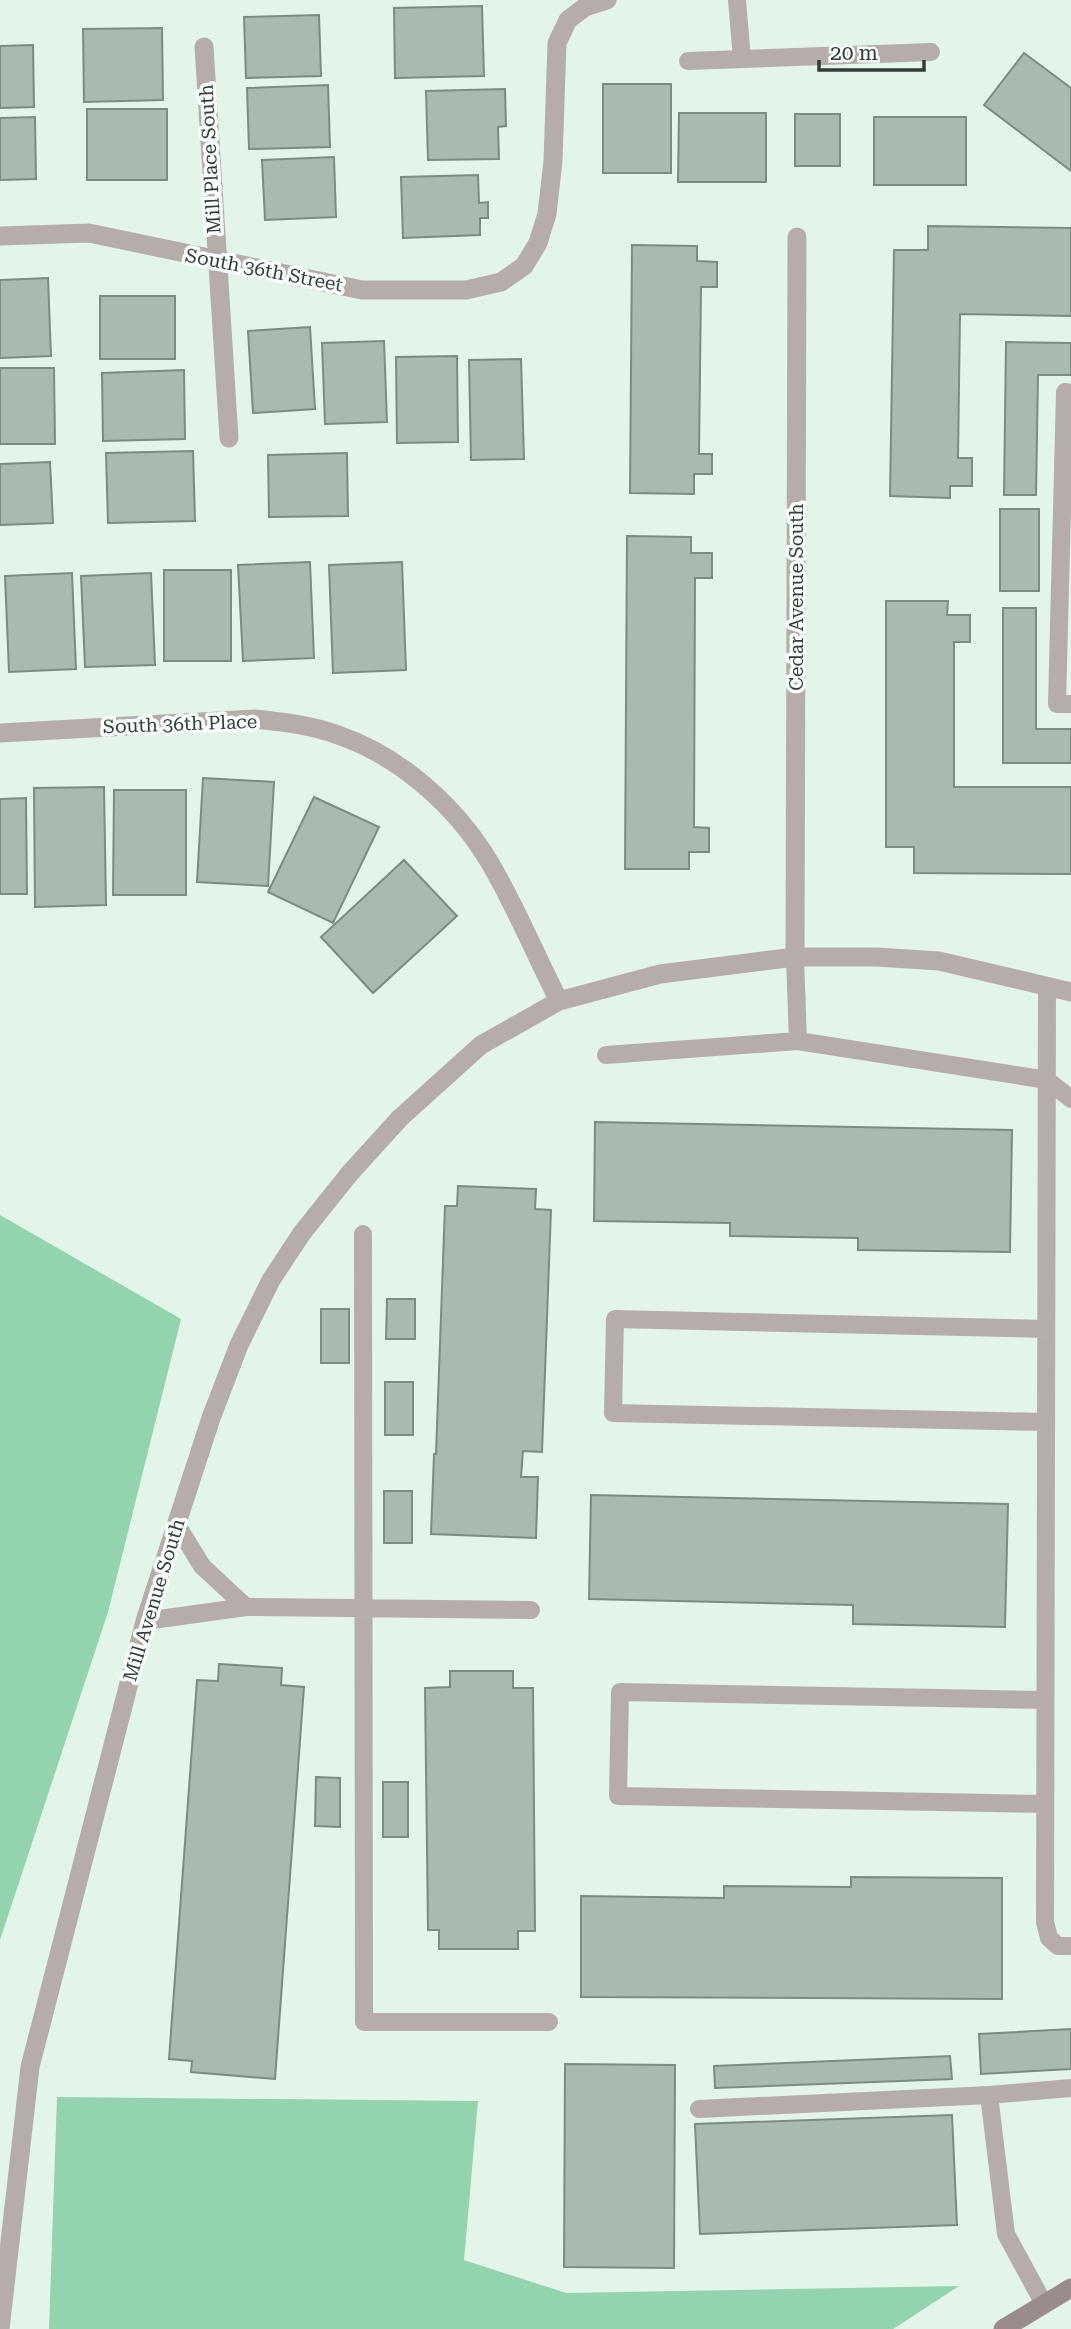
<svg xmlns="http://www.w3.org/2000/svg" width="1071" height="2329" viewBox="0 0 1071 2329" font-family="'Roboto Serif',serif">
  <rect width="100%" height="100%" fill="#e3f4e9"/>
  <path fill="#93d3ad" d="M0 1215 181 1319 108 1612 0 1940Z
    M57 2097 478 2101 464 2260 566 2293 959 2286 893 2329H49Z"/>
  <path fill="#a9baaf" stroke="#7c8c82" stroke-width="2" d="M482 6 484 76 395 78 394 8Z
    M319 15 321 76 246 78 244 17Z
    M162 28 163 100 84 102 83 29Z
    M33 45 34 107 0 108V46Z
    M1024 53 1071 88V171L984 105Z
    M603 84H671V173H603Z
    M328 85 330 147 249 149 247 88Z
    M505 89 506 126 498 127 499 159 428 160 426 91Z
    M87 109H167V180H87Z
    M679 113H766V182H678Z
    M795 114H840V166H795Z
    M35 117 36 179 0 180V118Z
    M874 117H966V185H874Z
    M334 157 336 217 265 220 262 160Z
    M478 175 479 203 488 202V218H480V235L403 238 401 177Z
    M928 226 1071 228V316L960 314 958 458H972V486H950V498L890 496 894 250H928Z
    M632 245 697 246V261L717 262V287H701L699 454H712V474H694V494L630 493Z
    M48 278 51 356 0 358V280Z
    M100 296H175V359H100Z
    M310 327 315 409 253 413 248 331Z
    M384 341 387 422 325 424 322 343Z
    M1006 342 1071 343V375H1038L1036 495H1004Z
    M457 356 458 442 397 443 396 357Z
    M521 359 524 459 471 460 469 360Z
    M0 368H54L55 444H0Z
    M184 370 185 439 103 441 102 373Z
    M193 451 195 521 108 523 106 453Z
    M347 453 348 516 269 517 268 455Z
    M50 462 53 523 0 525V464Z
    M1000 509H1039V591H1000Z
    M627 536 691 537V553H712V578H695L694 827 709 828V852H689V869H625Z
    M310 562 314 658 243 661 238 565Z
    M402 562 406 670 333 673 329 565Z
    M164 570H231V661H164Z
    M72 573 76 669 9 672 5 576Z
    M151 573 155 665 85 667 81 576Z
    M886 601H948L947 615H970V642H954V787H1071V874L914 873V847H886Z
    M1003 608H1036V729H1071V763H1003Z
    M203 778 274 782 268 886 197 882Z
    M104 787 106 905 35 907 34 788Z
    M114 790H186V895H113Z
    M314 797 379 827 333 923 268 892Z
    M26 798 27 894H0V799Z
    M404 860 457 916 373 993 321 937Z
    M595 1122 1012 1130 1010 1252 858 1250V1238L730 1236V1223L594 1221Z
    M458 1186 536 1189 535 1209 551 1210 542 1452 523 1451 521 1477H538L536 1538 431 1534 434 1454H436L445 1206H457Z
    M387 1299H415V1339H386Z
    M321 1309H349V1363H321Z
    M385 1382H413V1435H385Z
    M384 1491H412V1543H384Z
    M591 1495 1008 1504 1005 1627 853 1624V1605L589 1599Z
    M219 1664 282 1668 281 1685 304 1687 275 2079 191 2072 192 2061 169 2059 197 1680 218 1681Z
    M450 1671H513V1688H533L535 1931H518V1949H439V1930H428L425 1688 450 1687Z
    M316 1777 340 1778V1827L315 1826Z
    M383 1782H408V1837H383Z
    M851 1877 1002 1878V1999L581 1997V1896L724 1898V1886L851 1887Z
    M1071 2029V2069L981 2074 979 2034Z
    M950 2056 952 2079 715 2088 714 2066Z
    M565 2064 675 2065 674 2268 564 2267Z
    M952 2115 957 2225 700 2234 695 2124Z"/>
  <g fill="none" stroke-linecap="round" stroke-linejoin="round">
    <path stroke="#b6adab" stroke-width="18" d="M737 0 742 59
      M688 61 931 52
      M1071 393 1065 392 1057 704H1071
      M795 957 798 1041
      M1047 986 1045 1922 1049 1938 1058 1946H1071
      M606 1055 798 1041 1047 1080 1071 1099
      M363 1234 364 2022H549
      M1046 1422 613 1413 615 1319 1046 1329
      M246 1607 531 1610
      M145 1621 246 1607 202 1566 177 1525
      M1045 1700 620 1692 618 1796 1045 1804
      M699 2109 989 2095
      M1044 2304 1006 2234 989 2095 1071 2088"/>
    <path stroke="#b6adab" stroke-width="19" d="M204 47 229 438
      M0 236 89 233 362 290H466L501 282 524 266 538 243 547 214 553 161 557 43 568 20 585 7 607 0
      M0 733 255 719C283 722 311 725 338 735 400 756 457 807 490 863 516 907 536 956 559 1001
      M795 957 797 237
      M0 2329 30 2067 145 1621 211 1418 239 1345 271 1280 302 1233 350 1173 400 1118 481 1045 559 1001 660 974 795 957H877L939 961 1071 992"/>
    <path stroke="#998c8b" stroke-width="19" d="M1003 2329 1071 2288"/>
  </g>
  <g text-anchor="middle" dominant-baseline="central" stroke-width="7" stroke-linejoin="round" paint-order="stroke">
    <g font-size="19" fill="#353c37" stroke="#f8fefa">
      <text transform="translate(210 159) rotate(-93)">Mill Place South</text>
      <text transform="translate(264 270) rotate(11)">South 36th Street</text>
      <text transform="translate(796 597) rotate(-90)">Cedar Avenue South</text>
      <text transform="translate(180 724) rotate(-2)">South 36th Place</text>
      <text transform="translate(154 1600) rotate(-73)">Mill Avenue South</text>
    </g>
  </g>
  <path d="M819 60v10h105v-10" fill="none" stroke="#353c37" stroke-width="3.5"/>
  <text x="830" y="60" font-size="21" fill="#353c37" stroke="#f8fefa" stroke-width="5" paint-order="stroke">20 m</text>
</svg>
